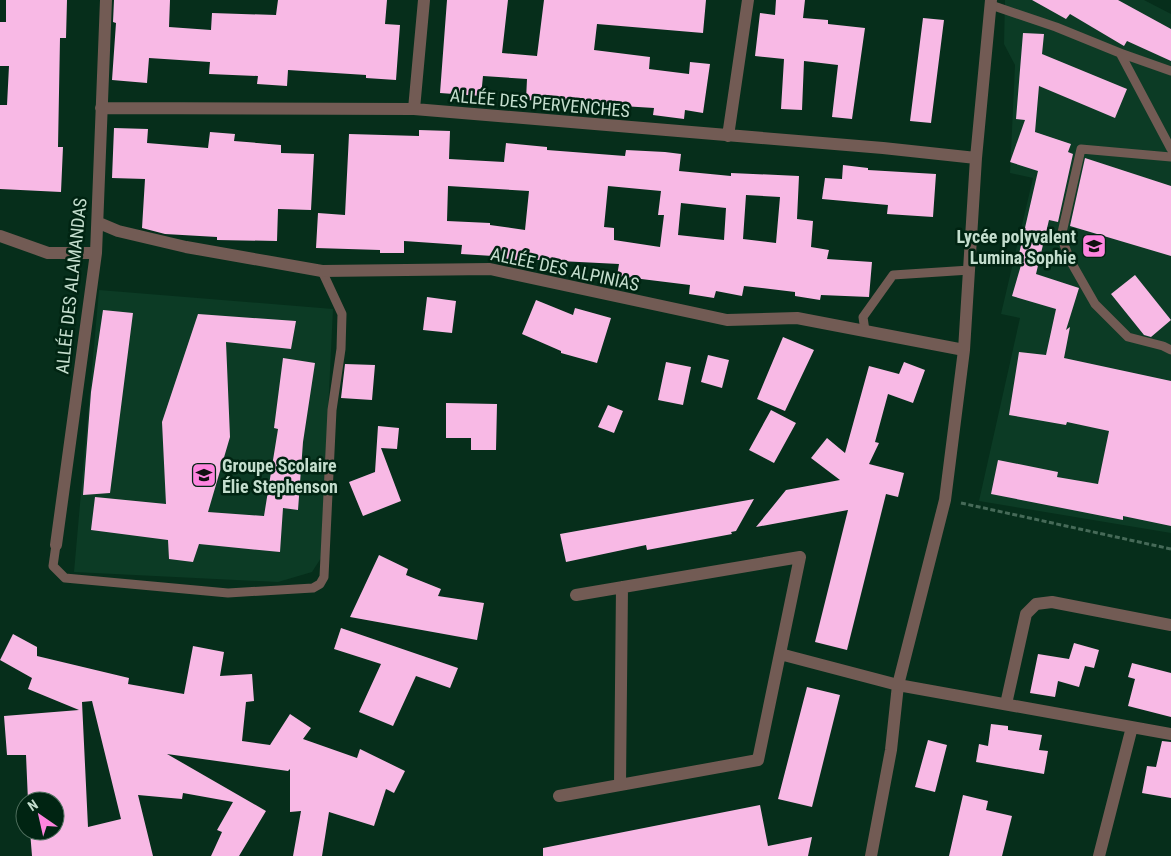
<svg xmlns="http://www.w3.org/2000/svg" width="1171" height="856" viewBox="0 0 1171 856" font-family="'Roboto Condensed',sans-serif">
  <rect width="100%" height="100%" fill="#062e1b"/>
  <path fill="#0c3b25" d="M1005 0H1144L1171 14V533L979 501 1020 318 1001 314 1033 178 1010 173 1015 65 1004 44Z
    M99 290 333 309 321 558 312 572 278 582 74 572Z"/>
  <path fill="#f8b9e5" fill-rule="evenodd" d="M6 0H67L66 38H60L58 147H63L61 192 0 189V105H7L9 66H0V22H6Z
    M114 0H170L169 27 211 30 212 13 276 15 278 0H387L385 24 400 25 396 80 366 78V75L288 70 287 86 257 84 258 76 209 74 210 62 149 58 147 83 112 80 116 23 113 22Z
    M447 0H508L502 53 537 56 544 0H706L703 33 597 24 594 50 650 57 649 69 689 74 690 62 710 64 703 113 685 110 684 119 653 115 654 108 526 100 527 79 483 76 481 96 440 93Z
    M776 0H805L803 18 828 20V24L865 28 852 119 832 117 838 65 804 61 802 110 781 109 784 59 755 56 760 13 775 15Z
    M1032 0H1118L1171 29V61L1127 41 1124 46 1070 14 1066 19Z
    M923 18 944 20 931 123 910 121Z
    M1023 33 1044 34 1042 54 1127 89 1115 118 1039 86 1035 132 1071 144 1068 152 1073 154 1058 222 1049 220 1036 274 1079 288 1066 330 1070 327 1064 358 1171 381V526L1123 516V520L991 494 998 460 1058 472 1057 477 1098 484 1109 431 1067 422 1066 425 1009 415 1019 352 1046 355 1056 309 1012 296 1024 255 1019 254 1038 171 1010 162 1025 120 1016 119Z
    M114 128 148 129 147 143 208 148 210 132 235 134 234 141 281 145V153L314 154 311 210 278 209 277 241 217 240V237L165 234 142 228 145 179 112 178Z
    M419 130 450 131 449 159 504 162 506 143 547 147V150L625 156 626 150 665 152 681 154 679 171 731 176V173L799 176 797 219 813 221 811 247 829 250 827 259 872 262 869 297 821 295 820 300 795 296V292L744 286 742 296 716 291 714 298 689 294 690 285 617 276 619 264 520 259V261L493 256 461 254 462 245 404 241V253H380V250L316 248 318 213 345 215 349 134 419 136ZM448 186 529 191 525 230 490 225V223L447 221ZM608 186 661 191 658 215H664L660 247 614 240V228L604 227ZM746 195 780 197 776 243 743 239ZM681 203 726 208 724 240 678 235Z
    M1085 158 1171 186V256L1070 226Z
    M843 165 868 168V170L936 174 933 217 887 214 888 205 822 199 825 178 842 179Z
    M1135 275 1171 320 1151 337 1144 335 1111 294Z
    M427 297 456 301 452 333 423 330Z
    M536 300 573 315 575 308 611 318 597 363 561 353V351L522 334Z
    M103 310 133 313 110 493 83 495 91 392Z
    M198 314 296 321 291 349 226 342 230 437 208 512 264 516 278 429 274 428 283 358 315 363 303 442 298 510 283 508 280 552 199 544 193 562 169 559 168 540 91 530 95 497 166 504 162 422Z
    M783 337 814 350 785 411 757 399Z
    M708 355 729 360 722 388 701 382Z
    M666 362 691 367 683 405 658 400Z
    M904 362 925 370 913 403 888 394 875 442 879 443 869 464 904 473 898 497 886 494 847 650 815 642 848 510 756 527 786 490 840 480 811 458 827 438 845 453 869 366 899 374Z
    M345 364 375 365 372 400 341 398Z
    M446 403 497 404 496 450H471V438H446Z
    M608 405 623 411 614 433 598 427Z
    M771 410 796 423 774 463 749 450Z
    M378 426 399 428 397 449 381 448 401 501 363 516 349 482 375 472Z
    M754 499 736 531 731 532 732 534 647 550 646 545 566 562 560 534Z
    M379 555 408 569 406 575 441 589 438 596 484 603 477 640 350 617Z
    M341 628 458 668 450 688 416 676 393 726 359 712 381 664 334 649Z
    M13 634 37 647V656L129 678 128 684 184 694 193 646 224 652 220 676 252 674 254 701 246 702 242 741 270 745 290 714 311 728 303 739 357 758 360 749 405 771 394 793 386 789 374 826 329 812 322 856H293L301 811 290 812V769L288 771 167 754 266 811 239 856H211L222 832 217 830 233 802 183 793 182 799 138 795 153 856H32L30 831H55V801H28L26 755H7L4 716 79 710 28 689 32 678 0 660ZM92 701 121 819 88 827 82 702Z
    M1074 643 1099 650 1094 668 1085 666 1079 687 1058 681 1055 697 1030 693 1038 654 1069 659Z
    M1132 663 1171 673V717L1128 706 1135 679 1128 677Z
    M807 687 840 695 812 807 778 799Z
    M991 724 1008 726V730L1042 735 1039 750 1048 751 1044 774 976 762 979 744 988 746Z
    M928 740 947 745 935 792 915 787Z
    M1162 741 1171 742V798L1142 793 1147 766 1156 767Z
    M963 795 988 801 986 810 1012 816 1002 856H949Z
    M760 805 768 846 812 837 808 856H543V848Z"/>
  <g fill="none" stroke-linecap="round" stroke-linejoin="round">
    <path stroke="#466a58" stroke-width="3" stroke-dasharray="5 2.5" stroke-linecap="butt" d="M961 503 1171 549"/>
    <path stroke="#725b54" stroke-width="9" d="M991 5 1056 27 1120 53 1171 149
      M1120 53 1171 71
      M1171 157 1081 149 1061 237 1071 262 1095 304 1128 337 1163 346 1171 350
      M865 331 863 317 893 275 970 270
      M56 545 53 566 65 578 228 593 313 588 320 584 324 577 332 410 341 349 342 314 322 271"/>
    <path stroke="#725b54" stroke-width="12" d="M101 108 414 109 883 148 976 158
      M414 109 424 0
      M728 136 748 0
      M99 223 118 231 186 247 322 271 490 269 727 320 797 318 964 350
      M0 236 48 253H96
      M56 545 96 253 106 0
      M780 654 898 685 1171 734
      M1006 704 1026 614 1036 604 1052 602 1171 625
      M620 785 622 587
      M559 796 758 760 800 557 576 595
      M871 856 891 750 898 685 945 500 964 350 976 158 991 0
      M1099 856 1132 727"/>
  </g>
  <defs>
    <symbol id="school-square" viewBox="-11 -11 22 22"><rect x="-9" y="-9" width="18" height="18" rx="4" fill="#fe85df" stroke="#002412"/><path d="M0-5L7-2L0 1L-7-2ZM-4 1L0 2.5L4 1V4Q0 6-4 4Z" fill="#111"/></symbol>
  </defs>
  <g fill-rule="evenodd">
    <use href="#school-square" x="1080" y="232" width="28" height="28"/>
    <use href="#school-square" x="190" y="461" width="28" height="28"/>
  </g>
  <g text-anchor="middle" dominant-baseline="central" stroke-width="5" stroke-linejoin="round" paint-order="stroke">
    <g font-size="18" fill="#c4dece" stroke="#002412">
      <text transform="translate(540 103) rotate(5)">ALLÉE DES PERVENCHES</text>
      <text transform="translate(565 269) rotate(12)">ALLÉE DES ALPINIAS</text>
      <text transform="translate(71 286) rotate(-84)">ALLÉE DES ALAMANDAS</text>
    </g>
    <g font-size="18" font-weight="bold" fill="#c4dece" stroke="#002412" text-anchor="end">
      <text x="1076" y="236">Lycée polyvalent<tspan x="1076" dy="21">Lumina Sophie</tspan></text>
      <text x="222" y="465" text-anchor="start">Groupe Scolaire<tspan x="222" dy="21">Élie Stephenson</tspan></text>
    </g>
  </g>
  <g transform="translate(40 816) rotate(326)"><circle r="24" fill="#002412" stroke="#4e6e5d"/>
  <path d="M0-4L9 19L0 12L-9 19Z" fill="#fe85df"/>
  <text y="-8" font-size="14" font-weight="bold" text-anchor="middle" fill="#c4dece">N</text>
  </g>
</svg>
